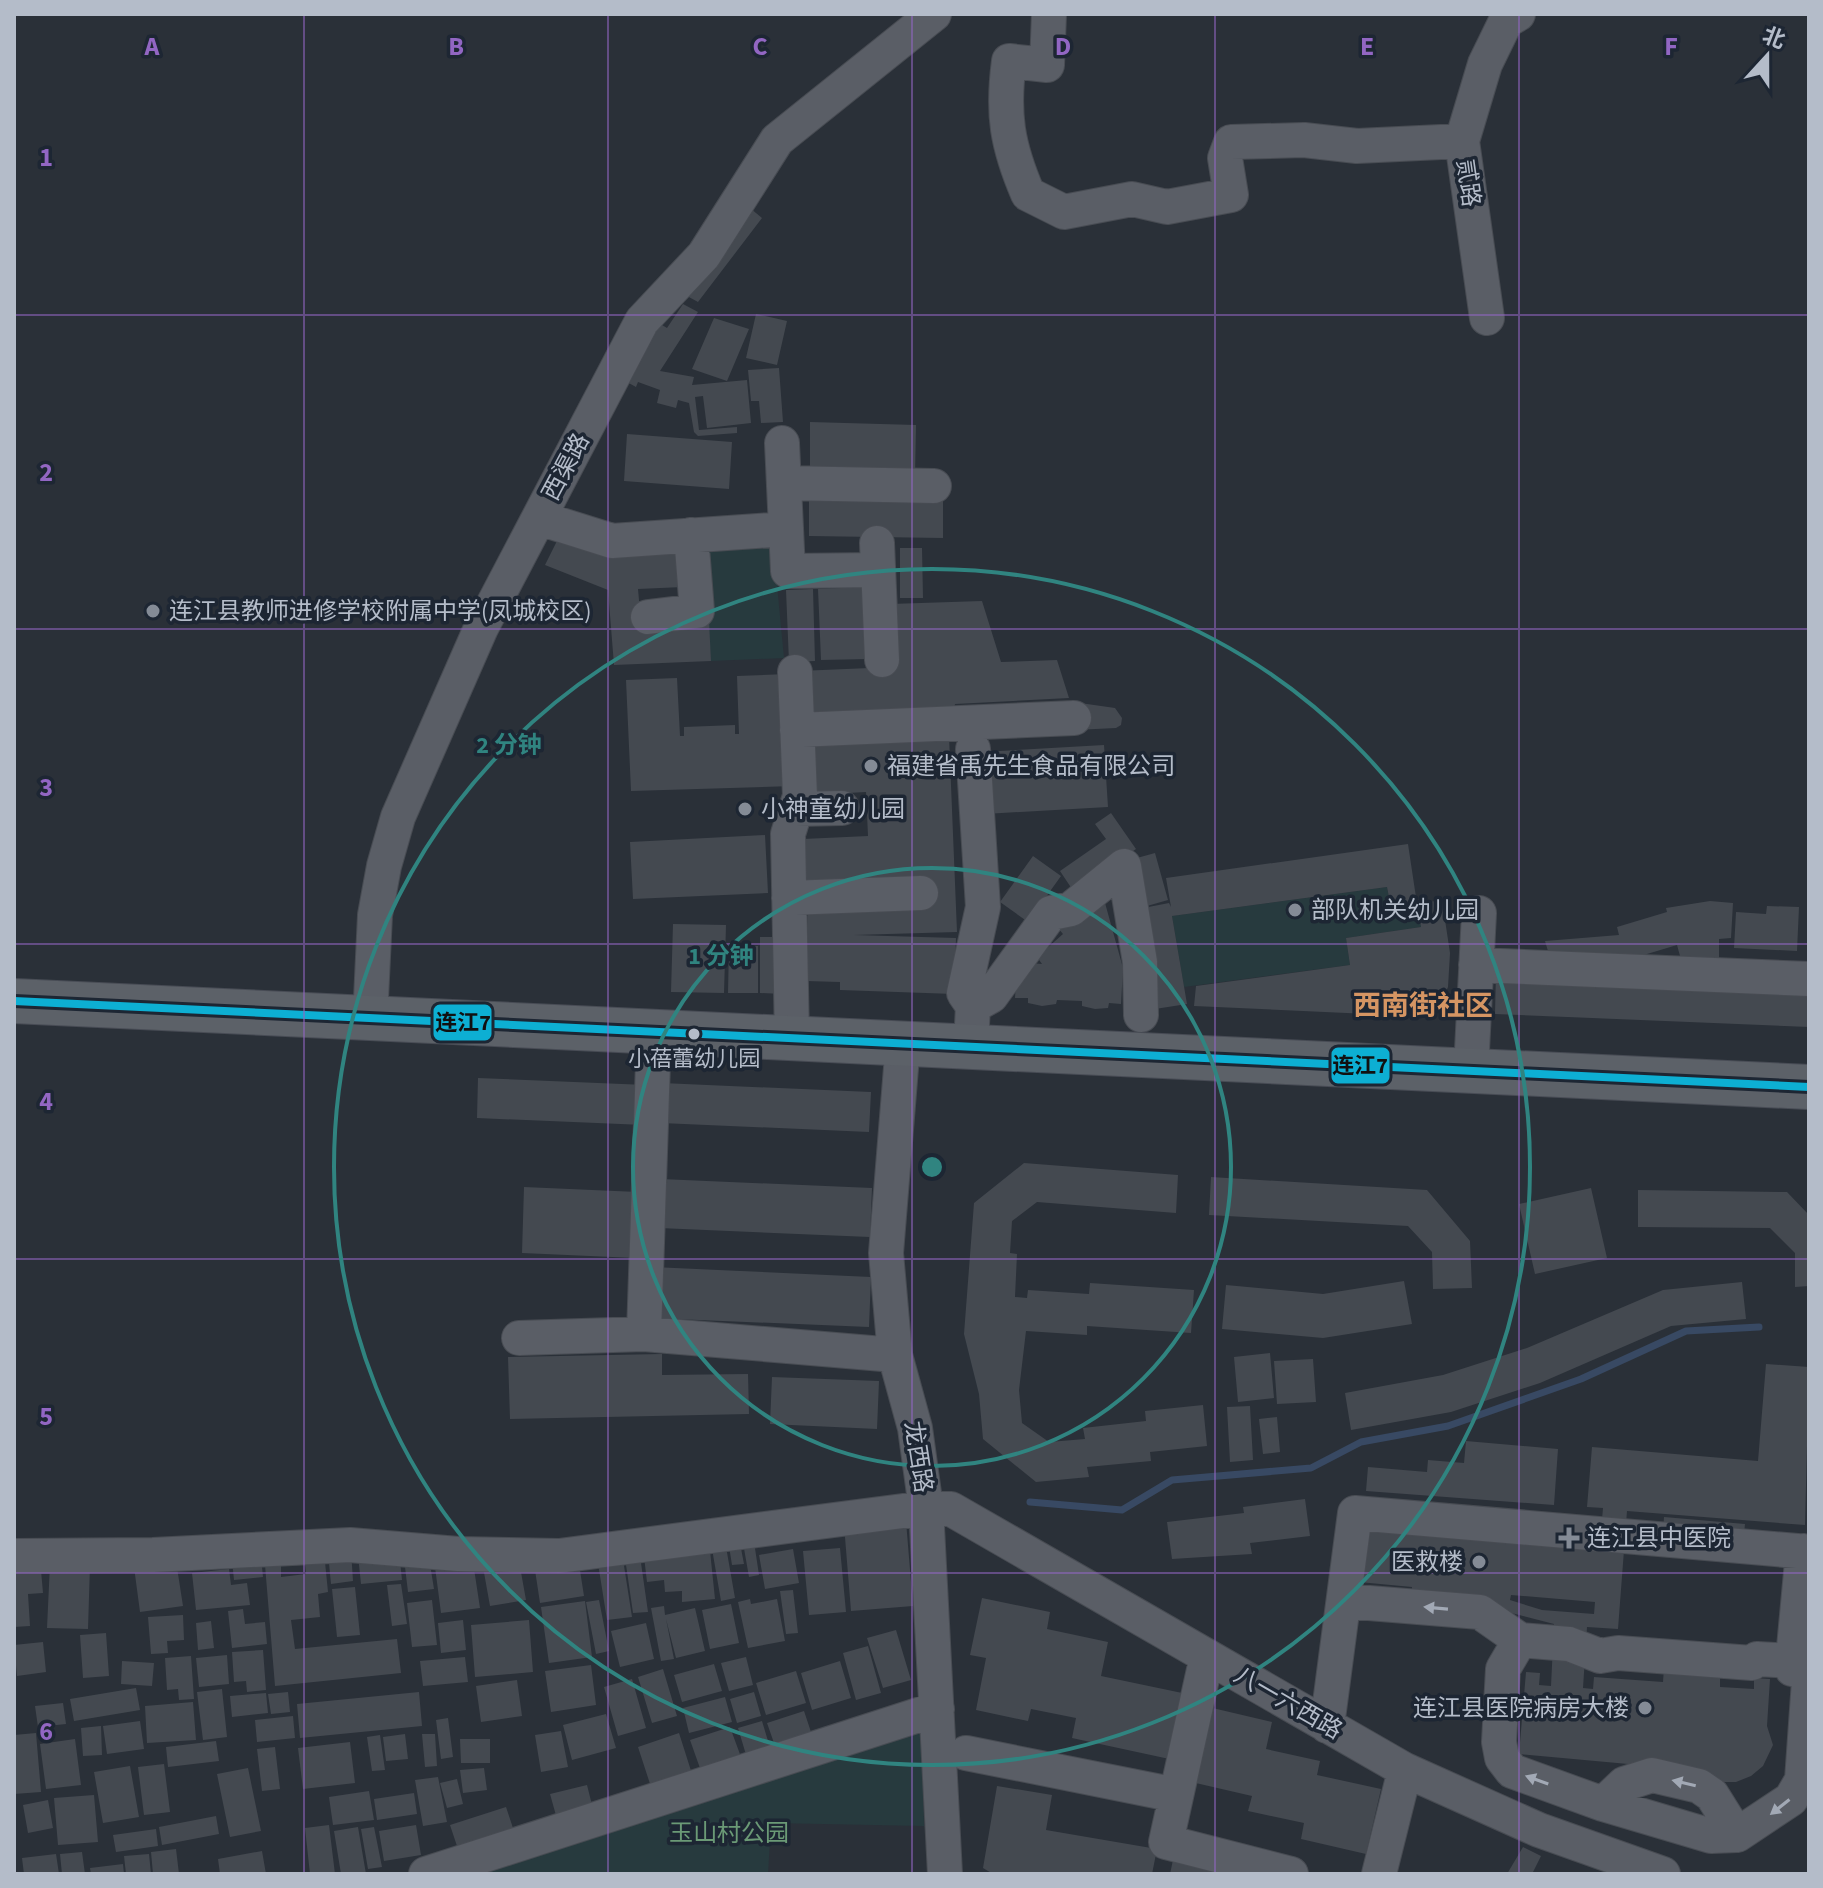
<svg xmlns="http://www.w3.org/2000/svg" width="1823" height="1888" viewBox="0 0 1823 1888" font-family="'Source Sans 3','Noto Sans SC',sans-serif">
  <rect width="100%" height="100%" fill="#2a3038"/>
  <path fill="#273a3e" d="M773 543 784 658 711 661 702 549Z
    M1387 887 1391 907 1417 904 1421 927 1346 938 1350 965 1184 987 1172 916Z
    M922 1730 924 1826 771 1823 768 1874H464Z"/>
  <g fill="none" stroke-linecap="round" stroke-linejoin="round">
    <path stroke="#384963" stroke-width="7" d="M1030 1502 1122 1510 1172 1480 1311 1468 1361 1442 1448 1426 1581 1379 1686 1331 1759 1327"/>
  </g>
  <path fill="#444950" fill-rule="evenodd" d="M744 203 762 218 698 302 687 296Z
    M683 304 698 312 660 371 694 377 692 385 747 380 751 423 707 428 703 396 695 397 699 430 737 427V433L698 436 694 432 689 403 678 400 676 408 657 403 660 390 638 382 636 387 625 381 657 322 667 328Z
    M756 314 787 321 777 365 746 358Z
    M714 318 749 329 727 381 692 369Z
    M779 368 783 422 761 423 759 401H751L748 370Z
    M810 422 916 425 915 476 810 474Z
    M627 434 732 442 729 489 624 481Z
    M809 492 943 494V538L809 536Z
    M560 535 682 552 683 587 638 589 641 622 709 621 711 661 614 665 608 590 545 565Z
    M900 548H922L923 598H900Z
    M865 587 868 659 821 660 818 589Z
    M813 589 815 661 789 662 786 590Z
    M982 601 1001 662 1057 660 1069 698 955 704 949 736 957 932 854 935 956 938 954 994 840 990V982L806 981 808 901 803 839 868 836 866 792 812 795 799 671 893 667 890 604Z
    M787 674 793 786 631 791 626 680 677 678 680 736H684V727L735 725V734H739L737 676Z
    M1073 702 1115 708 1122 718 1121 725 1116 728 1075 730Z
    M1104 745 1108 807 985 814 981 752Z
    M1111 813 1136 849 1074 892 1060 871 1106 839 1095 824Z
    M765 835 768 893 633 899 630 842Z
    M1408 844 1417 904 1391 907 1387 887 1172 916 1187 1004 1155 1009 1138 909 1169 903 1171 907 1166 878Z
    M1155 853 1168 900 1140 908 1126 861Z
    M1033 856 1061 876 1028 922 1000 902Z
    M1102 892 1123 968 1121 1004 1109 1003 1108 1008 1095 1009 1082 1006V1001L1057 1000 1056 1004 1042 1006 1028 1003V998H1015L1017 962 1042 964 1037 957 1063 934 1057 927Z
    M1442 900 1450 953 1448 987 1440 1005 1432 1012 1412 1016 1194 1006 1196 986 1350 965 1346 938 1421 927 1417 904Z
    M1710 901 1733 903 1731 938 1719 939V968L1683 967 1677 945 1627 960 1550 958 1545 941 1619 935 1617 927 1667 912 1666 908Z
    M1767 906 1799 907 1797 951 1734 948 1736 912 1766 914Z
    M673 924 726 925 724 993 671 992Z
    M760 937H784L783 994 760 993Z
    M729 945 758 946V993H728Z
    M1496 972 1809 985V1027L1495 1014Z
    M478 1078 646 1085 644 1125 477 1118Z
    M662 1083 871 1092 869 1132 661 1123Z
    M1024 1163 1178 1175 1176 1213 1037 1202 1012 1221 1010 1253 1017 1254 1015 1297 1027 1298 1028 1290 1089 1294 1090 1283 1194 1290 1191 1333 1087 1326V1335L1026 1331 1019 1390 1022 1423 1049 1442 1085 1439 1083 1428 1146 1421 1145 1411 1203 1405 1207 1446 1150 1452 1151 1461 1087 1467 1089 1477 1036 1482 983 1439 979 1394 964 1334 974 1203Z
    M1211 1177 1427 1190 1470 1241 1472 1288 1433 1289 1432 1252 1408 1226 1209 1215Z
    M661 1179 872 1188 870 1237 659 1228Z
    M524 1187 638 1192 635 1258 522 1253Z
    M1591 1188 1607 1258 1535 1274 1519 1204Z
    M1638 1190 1787 1192 1809 1215V1286L1795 1287V1253L1770 1228 1638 1227Z
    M653 1267 871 1277 869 1327 651 1318Z
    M1404 1281 1412 1324 1323 1338 1222 1329 1226 1285 1323 1294Z
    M1742 1282 1746 1319 1671 1326 1540 1383 1451 1412 1351 1430 1345 1393 1443 1375 1527 1348 1663 1290Z
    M1270 1353 1274 1398 1238 1402 1234 1357Z
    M662 1354V1375L748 1374 749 1414 510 1419 508 1357Z
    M1313 1359 1316 1402 1277 1404 1274 1361Z
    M1766 1364 1809 1367 1805 1525 1627 1511 1618 1629 1587 1627 1583 1688 1593 1689 1594 1677 1663 1682 1664 1668 1720 1672V1687L1754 1689V1678L1770 1679 1767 1726 1773 1745 1763 1766 1751 1776 1736 1782H1716L1639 1765 1519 1754 1526 1672 1540 1673 1539 1685 1551 1686 1554 1624 1488 1607 1411 1601 1412 1587 1359 1582 1363 1523 1600 1542 1603 1508 1587 1507 1592 1447 1758 1461ZM1511 1595 1595 1602 1594 1614 1542 1610 1510 1600Z
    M772 1377 879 1381 877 1429 770 1424Z
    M1250 1406 1253 1460 1230 1462 1227 1407Z
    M1277 1417 1280 1452 1263 1454 1259 1419Z
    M1466 1441 1558 1449 1554 1505 1366 1491 1368 1467 1427 1472 1428 1460 1464 1463Z
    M1305 1499 1310 1536 1250 1543 1252 1554 1172 1559 1167 1522 1244 1513 1243 1507Z
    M1664 1517 1745 1524 1742 1553 1662 1546Z
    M906 1521 913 1606 851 1611 844 1525Z
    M753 1535 759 1575 749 1577 742 1537Z
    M739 1538 744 1564 732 1565 728 1540Z
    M709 1541 715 1599 682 1602V1591L665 1592 664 1580 647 1582 643 1548Z
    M725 1541 735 1598 721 1601 711 1543Z
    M840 1548 846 1612 809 1615 803 1551Z
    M639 1549 648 1612 633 1613 624 1551Z
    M793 1549 799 1583 765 1589 759 1555Z
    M351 1550 353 1581 331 1584 328 1553Z
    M301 1551 302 1565 281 1566V1577L306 1574 304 1554 324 1552 328 1592 318 1594 320 1617 291 1620 295 1649 397 1639 401 1673 275 1686 264 1553Z
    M399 1551 402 1580 361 1584 358 1555Z
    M622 1553 632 1617 607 1620 597 1557Z
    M261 1557 263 1577 234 1580 232 1560Z
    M40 1559 43 1593 28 1594 30 1626 14 1627V1561Z
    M176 1561 183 1606 140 1612 134 1567Z
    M519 1561 526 1600 490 1606 483 1567Z
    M473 1562 480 1608 441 1613 435 1567Z
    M50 1564 90 1565 88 1629 47 1628Z
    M430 1564 434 1589 408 1592 405 1567Z
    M579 1564 584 1596 540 1603 535 1570Z
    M229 1569 231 1585 247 1583 250 1605 196 1610 192 1573Z
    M401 1584 407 1624 392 1626 387 1585Z
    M355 1587 360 1635 337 1637 332 1589Z
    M793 1590 798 1633 786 1634 780 1591Z
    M982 1598 1050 1612 1047 1629 1108 1642 1101 1676 1187 1694 1174 1760 1072 1738 1076 1718 1031 1709 1028 1721 976 1710 986 1658 970 1655Z
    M750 1599 751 1604 777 1599 785 1641 748 1648 738 1602Z
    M432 1600 437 1645 412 1647 407 1603Z
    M599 1600 609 1651 596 1654 586 1602Z
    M585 1601 592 1657 549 1663 541 1607Z
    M731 1604 739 1643 710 1649 702 1610Z
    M664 1606 665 1615 695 1608 705 1651 676 1658 666 1619 674 1659 661 1661 651 1608Z
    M243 1609 245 1624 265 1622 267 1644 232 1648 228 1611Z
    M183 1615 184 1640 167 1641 168 1653 151 1654 148 1617Z
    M463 1620 466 1650 441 1653 438 1623Z
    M529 1620 533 1672 475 1677 471 1625Z
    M211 1621 214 1648 198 1650 196 1623Z
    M646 1623 654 1659 620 1667 611 1631Z
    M896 1630 911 1680 883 1688 867 1638Z
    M106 1633 109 1676 83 1678 80 1635Z
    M43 1642 46 1672 17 1676 14 1645Z
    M868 1646 881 1693 856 1700 843 1653Z
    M263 1650 266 1690 247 1692 246 1681 234 1682 232 1652Z
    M227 1655 229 1684 199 1687 196 1658Z
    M191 1656 194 1699 179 1700 178 1689 167 1690 165 1658Z
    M465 1657 468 1682 423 1686 420 1661Z
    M746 1657 753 1685 729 1691 721 1663Z
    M122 1661 154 1663 152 1686 121 1684Z
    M840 1661 851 1698 812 1710 801 1673Z
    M714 1664 722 1691 682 1702 674 1675Z
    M591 1665 596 1705 551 1712 545 1671Z
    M663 1669 677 1716 652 1723 638 1677Z
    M796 1671 806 1703 766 1715 756 1683Z
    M632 1679 646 1728 618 1736 604 1687Z
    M517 1680 522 1716 481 1722 476 1686Z
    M136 1688 140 1710 74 1721 70 1699Z
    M222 1689 227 1737 203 1740 197 1692Z
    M288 1692 290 1712 271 1714 268 1694Z
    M419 1692 422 1726 300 1738 297 1704Z
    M754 1692 761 1716 737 1723 730 1699Z
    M266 1693 268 1713 232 1717 230 1696Z
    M725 1697 732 1722 689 1733 683 1708Z
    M193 1702 196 1740 147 1743 145 1706Z
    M63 1703 66 1724 38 1727 35 1706Z
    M1204 1706 1272 1722 1266 1749 1320 1761 1317 1775 1381 1789 1366 1854 1301 1839 1304 1823 1248 1811 1252 1796 1187 1781Z
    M804 1711 811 1732 774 1743 767 1723Z
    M606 1714 616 1748 572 1760 563 1725Z
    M293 1716 295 1738 257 1742 255 1720Z
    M448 1718 453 1757 441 1759 436 1720Z
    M140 1721 144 1749 107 1754 103 1726Z
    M762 1721 771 1751 747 1758 738 1728Z
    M101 1726 102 1755 83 1756 81 1728Z
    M730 1727 741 1757 701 1771 690 1740Z
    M561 1731 568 1767 541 1772 535 1735Z
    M36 1733 41 1792 14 1794V1735Z
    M679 1733 693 1777 652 1790 638 1747Z
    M405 1734 408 1759 386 1761 383 1737Z
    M422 1734H435L437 1766 425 1767Z
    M380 1735 385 1770 372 1771 367 1737Z
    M75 1739 81 1785 46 1789 40 1744Z
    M460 1739H490V1763H461Z
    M216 1741 219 1761 168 1767 166 1747Z
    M350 1742 355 1783 303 1789 298 1748Z
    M275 1747 280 1789 262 1791 257 1749Z
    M164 1764 170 1812 144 1815 138 1767Z
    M130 1766 139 1817 103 1823 94 1772Z
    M248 1768 261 1831 230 1837 217 1774Z
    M484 1768 487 1790 463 1793 460 1770Z
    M438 1777 447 1822 423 1826 415 1780Z
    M457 1779 463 1804 447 1808 440 1783Z
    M587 1785 593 1809 557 1819 550 1794Z
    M997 1786 1052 1795 1046 1830 1157 1849 1152 1874H993L983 1868Z
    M369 1791 374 1820 333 1825 329 1797Z
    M414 1793 417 1814 377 1820 374 1799Z
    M94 1795 98 1842 58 1845 54 1798Z
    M48 1800 53 1828 28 1833 23 1805Z
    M506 1807 514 1831 458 1849 450 1825Z
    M216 1816 219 1834 162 1845 159 1827Z
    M329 1825 335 1874H310L305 1828Z
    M416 1825 421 1855 384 1861 379 1831Z
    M358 1827 366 1874H341L334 1831Z
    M374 1827 382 1867 368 1869 361 1829Z
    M156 1829 158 1846 116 1852 113 1835Z
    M1523 1847 1541 1856 1532 1874H1507Z
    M176 1849 179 1874H153L151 1852Z
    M262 1851 266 1874H220L218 1859Z
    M82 1852 85 1874H62L60 1854Z
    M56 1854 59 1874H24L22 1858Z
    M149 1854 151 1874H126L124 1856Z
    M1173 1860 1231 1874H1170Z
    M123 1864 124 1874H91L90 1868Z"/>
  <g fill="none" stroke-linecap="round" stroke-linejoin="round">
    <defs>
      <path id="minor" d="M1049 14 1047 65 1009 61C1002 114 1007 145 1028 194L1064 212 1132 199 1167 207 1231 195 1225 158 1231 142 1304 140 1357 146 1462 141
        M1487 318 1462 141 1485 64 1506 21 1518 14
        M782 443 788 571 877 570
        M784 483 934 486
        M539 518 612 541 786 529
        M877 543 882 660
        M648 617 697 611 691 535
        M797 730 1074 718
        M795 809 842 808
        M789 898 921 893
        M1476 965 1809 979
        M973 1006 991 996 1051 913 1071 909 1124 866 1140 962 1141 1015
        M370 1020 375 915 384 866 398 817 481 628 642 321 704 255 777 140 934 14
        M972 1025 973 1006 964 993 983 907 973 749
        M792 1038 788 834 800 796 795 672
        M903 1043 886 1253 895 1355 915 1428 926 1508 945 1874
        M1471 1070 1479 913
        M644 1334 654 1032
        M519 1338 644 1334 895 1355
        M14 1556 153 1555 350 1545 458 1554 559 1556 926 1508 951 1509 1405 1770 1539 1830 1663 1874
        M1344 1601 1480 1612 1520 1640 1503 1669 1499 1742 1502 1758 1512 1771 1603 1804 1711 1836 1737 1835 1791 1799 1802 1780 1809 1681
        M1520 1640 1569 1644 1600 1656 1618 1653 1752 1663 1757 1659 1793 1661 1809 1676
        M1207 1656 1166 1842 1291 1874
        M1792 1669 1803 1551
        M1327 1726 1355 1513 1809 1552
        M966 1753 1176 1795
        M1603 1804 1624 1784 1652 1775 1699 1786 1712 1795 1737 1835
        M426 1874 937 1709
        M1379 1874 1405 1770"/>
      <path id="major" d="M14 1001 1809 1087"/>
    </defs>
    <use href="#minor" stroke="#484c53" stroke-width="36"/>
    <use href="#major" stroke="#484c55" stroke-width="46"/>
    <use href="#minor" stroke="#5a5e66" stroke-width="34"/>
    <use href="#major" stroke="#5c6168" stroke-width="44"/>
    <defs>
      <path id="bus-1" d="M14 1001 1809 1087"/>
    </defs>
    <use href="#bus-1" stroke="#1d2633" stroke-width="14"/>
    <use href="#bus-1" stroke="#0dafd3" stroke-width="8"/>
  </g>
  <defs><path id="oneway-solid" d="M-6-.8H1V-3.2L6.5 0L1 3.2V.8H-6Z" transform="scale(2)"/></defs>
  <g fill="#a2a9b5">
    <use href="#oneway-solid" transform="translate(1436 1608) rotate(-175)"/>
    <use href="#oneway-solid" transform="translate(1537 1780) rotate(-160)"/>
    <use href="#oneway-solid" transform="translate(1684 1783) rotate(-167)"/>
    <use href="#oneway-solid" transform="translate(1780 1807) rotate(142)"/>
  </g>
  <path fill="none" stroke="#9266c3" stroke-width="2" stroke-opacity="0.55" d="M304 14V1874M608 14V1874M912 14V1874M1215 14V1874M1519 14V1874M14 315H1809M14 629H1809M14 944H1809M14 1259H1809M14 1573H1809"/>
  <g fill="none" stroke="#308480" stroke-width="4">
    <circle cx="932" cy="1167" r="299"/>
    <circle cx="932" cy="1167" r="598"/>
  </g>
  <g fill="#848b96" stroke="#1d2633" stroke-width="3">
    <circle cx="153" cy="611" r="8"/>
    <circle cx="871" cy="766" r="8"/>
    <circle cx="745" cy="809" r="8"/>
    <circle cx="1295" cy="910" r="8"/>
    <path d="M1565 1526h8v8h8v8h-8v8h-8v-8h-8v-8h8z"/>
    <circle cx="1479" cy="1562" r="8"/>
    <circle cx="1645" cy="1708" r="8"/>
  </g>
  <circle fill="#b4bcc9" stroke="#1d2633" stroke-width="3" cx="694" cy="1034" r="7"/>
  <g text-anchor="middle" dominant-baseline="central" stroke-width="7" stroke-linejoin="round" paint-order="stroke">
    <g font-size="22" fill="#b4bcc9" stroke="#1d2633">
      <text x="694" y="1059">小蓓蕾幼儿园</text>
    </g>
    <g font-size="24" fill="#b4bcc9" stroke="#1d2633">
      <text transform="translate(1468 183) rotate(82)">贰路</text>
      <text transform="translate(566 467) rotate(-62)">西渠路</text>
      <text transform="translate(918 1457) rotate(81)">龙西路</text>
      <text transform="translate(1288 1703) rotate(30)">八一六西路</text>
    </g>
    <g font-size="24" fill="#b4bcc9" stroke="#1d2633" text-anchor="start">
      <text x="169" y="611">连江县教师进修学校附属中学(凤城校区)</text>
      <text x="887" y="766">福建省禹先生食品有限公司</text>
      <text x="761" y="809">小神童幼儿园</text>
      <text x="1311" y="910">部队机关幼儿园</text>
      <text x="1587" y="1538">连江县中医院</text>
      <text x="1463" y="1562" text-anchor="end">医救楼</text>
      <text x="1629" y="1708" text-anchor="end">连江县医院病房大楼</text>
    </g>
    <g font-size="24" fill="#6b9a76" stroke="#1d2633">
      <text x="729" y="1833">玉山村公园</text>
    </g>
    <g font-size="28" font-weight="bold" fill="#d59563" stroke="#1d2633">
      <text x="1423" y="1006">西南街社区</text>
    </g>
  </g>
  <g font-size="26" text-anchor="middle" font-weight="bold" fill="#9266c3" stroke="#1d2633" stroke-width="7" stroke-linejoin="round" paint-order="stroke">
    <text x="152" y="55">A</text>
    <text x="456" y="55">B</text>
    <text x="760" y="55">C</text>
    <text x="1063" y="55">D</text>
    <text x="1367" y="55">E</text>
    <text x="1671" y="55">F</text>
    <text x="46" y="166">1</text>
    <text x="46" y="481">2</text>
    <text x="46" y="796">3</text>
    <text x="46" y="1110">4</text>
    <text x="46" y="1425">5</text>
    <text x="46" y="1740">6</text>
  </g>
  <circle cx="932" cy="1167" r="12" fill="#308480" stroke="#1d2633" stroke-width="4"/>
  <g font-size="24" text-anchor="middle" font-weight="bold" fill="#308480" stroke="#1d2633" stroke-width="7" stroke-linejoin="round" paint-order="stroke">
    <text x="509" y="753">2 分钟</text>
    <text x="721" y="964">1 分钟</text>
  </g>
  <g stroke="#1d2633" stroke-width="3">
    <rect x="432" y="1003" width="61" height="39" rx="8" fill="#0dafd3"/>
    <rect x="1330" y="1046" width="61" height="39" rx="8" fill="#0dafd3"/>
  </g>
  <g font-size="22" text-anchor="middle" font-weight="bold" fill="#111">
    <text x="463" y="1030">连江7</text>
    <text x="1360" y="1073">连江7</text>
  </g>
  <rect width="1823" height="1888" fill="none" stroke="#b4bcc9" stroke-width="32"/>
  <g transform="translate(1767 56) rotate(21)" stroke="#1d2633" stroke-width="6" paint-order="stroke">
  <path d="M0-6L14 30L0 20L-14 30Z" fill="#b4bcc9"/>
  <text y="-12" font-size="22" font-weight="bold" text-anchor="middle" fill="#b4bcc9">北</text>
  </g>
</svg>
